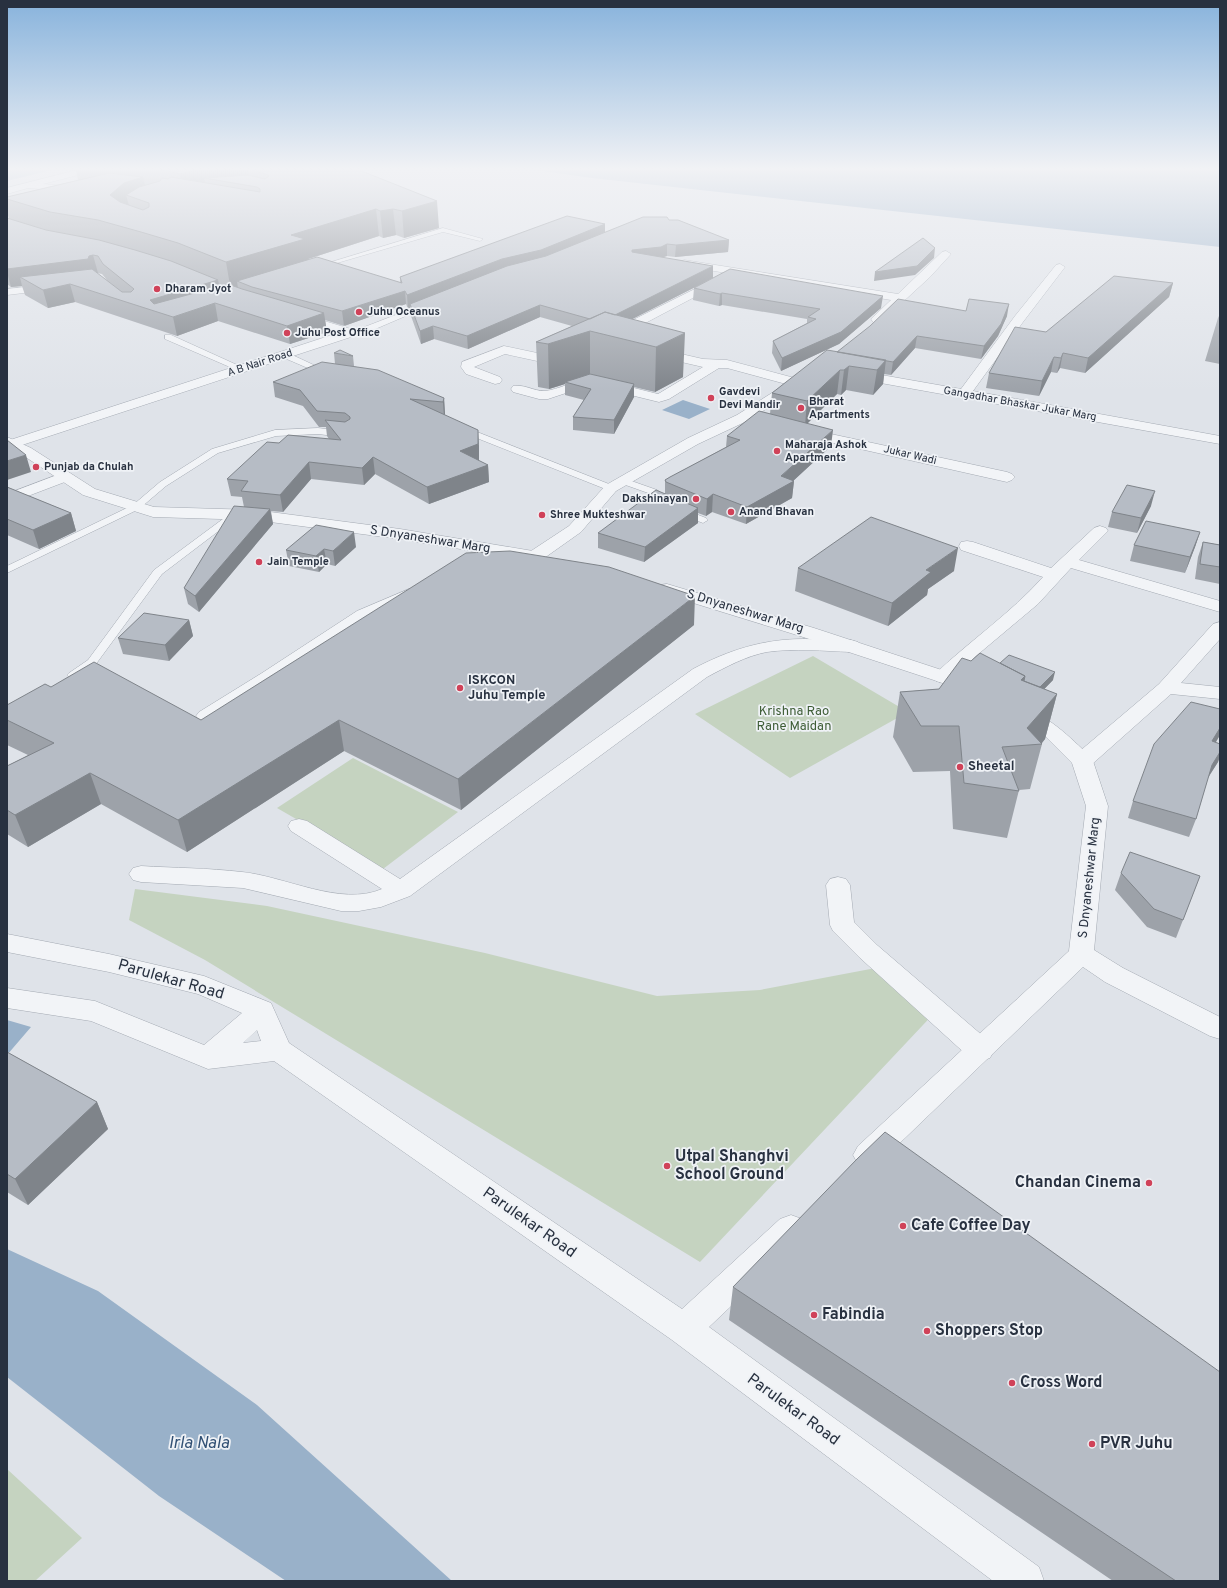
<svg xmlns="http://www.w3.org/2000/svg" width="1227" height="1588" viewBox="0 0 1227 1588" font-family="Overpass,sans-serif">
  <rect width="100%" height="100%" fill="#dfe3e9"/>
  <path fill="#c5d3c0" d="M813 656 908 712 790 778 695 714Z
    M353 758 458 812 383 869 277 808Z
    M135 889 267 906 485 953 657 996 760 990 881 967 939 1008 700 1262 205 960 129 920Z
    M7 1469 82 1538 35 1581H7Z"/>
  <path fill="#99b1c9" d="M7 170H52L7 181Z
    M536 170H1220V247L592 178Z
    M683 400 710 409 689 419 662 410Z
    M7 1020 31 1027 7 1055Z
    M7 1249 98 1291 257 1405 452 1581H286L159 1496 7 1377Z"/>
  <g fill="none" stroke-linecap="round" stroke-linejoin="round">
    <defs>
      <path id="service" d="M443 228 483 239 480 241 443 232 320 268 315 267Z
        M427 303 430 305 429 306 373 330 350 335 346 333 367 326Z
        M165 335H171L246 369 245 371H239L165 339Z
        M282 353H288L331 373 330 375H324L282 357Z
        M462 426 614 486 616 488 611 491 608 490 459 431 458 429 459 427Z
        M318 428 343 431 347 434 343 437 318 434 276 436 218 453 166 486 139 509 7 573V566L133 505 160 482 212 449 275 430Z
        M623 478 657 490 663 495V498L670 504 665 507C654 504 656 498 651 494L620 483 618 481Z
        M683 509 706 518 708 520 703 523 680 514 678 512Z
        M234 512 237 513 239 515 237 517 162 574 96 664 77 677H69L67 675 69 673 88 660 154 570 231 513Z"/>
      <path id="minor" d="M77 170H91L90 172 43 184 78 187 83 190 81 192 28 188 7 194V188Z
        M946 251 951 254 930 277 881 322H873L871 319 891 300 684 266 679 263 684 260 898 294 942 252Z
        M1060 264 1065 267 1023 322 973 391 1220 436V444L853 378 848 377 846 374 848 371 853 370 961 389 1015 316 1056 265Z
        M719 277 725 280 723 282 617 338H609L607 335 609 332Z
        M53 284 57 285 59 287 57 289 7 295V289Z
        M298 313 354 330 356 333 354 336 16 447H7V441L338 333 294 320 292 317 294 314Z
        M504 346 570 360 571 363 570 366 565 367 505 354 474 367 500 377 502 380 500 383 495 384 466 374 461 367 462 362Z
        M655 348 703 359 727 360 802 380 804 383 801 387 747 421 698 444 616 491 581 532 540 561 534 562 528 561 526 557 528 553 569 526 606 485 688 438 737 415 786 384 727 368H719L669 399 659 402 590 385 548 399H539L513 392 511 389 513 386C524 384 534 391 544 391 559 390 575 380 590 377L658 394 703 367 651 355 649 352 651 349Z
        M803 428 1007 472 1012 474 1015 477 1012 480 1007 482 798 435 796 432 798 429Z
        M65 472 70 474 73 477 70 480 7 504V494Z
        M1100 526 1106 528 1108 531 1079 560 1220 601V612L1071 568 1038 604 976 656 950 681 943 683 936 681 933 677 936 673C971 640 1011 613 1043 577L961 550 959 546 961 542 967 541 973 542 1051 568 1094 528Z
        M409 589 415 590 418 594 415 598 369 619 276 681 213 720 206 722 199 720 196 716 199 712 262 673 357 611Z
        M1220 622V639L1181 683 1220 687V699L1171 694 1090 766 1082 767 1074 766 1071 761 1074 756 1159 684 1213 624Z
        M804 639 851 640 858 642 860 646 858 650 851 652C823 651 795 648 767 652 746 656 726 667 707 677L410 896 381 907 359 911H341L243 888 141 882 133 880 129 874 133 868 141 866C174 868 208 868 242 872 284 876 341 907 382 889L291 831 288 826 291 821 299 819 307 821 400 879 693 669C729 650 763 639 804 639Z
        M838 877 846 879 850 885 854 922 877 945 990 1042 994 1050 990 1058 980 1061 970 1058 859 957 833 931 830 925 826 885 830 879Z"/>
      <path id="tertiary" d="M7 437 31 448 95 489 154 507 255 510 400 529 533 551 539 552 541 556 539 560 533 561 400 539 255 520 153 517 83 495 21 454 7 447Z
        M667 584 814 628 969 679 981 686 984 690 981 694C970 697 964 693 955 687L800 636 661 593 658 589 661 585Z
        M1021 708C1049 715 1069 737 1090 756L1093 761 1108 806 1094 950 1123 968 1220 1017V1039L1210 1036 1105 982 1083 967 878 1164 868 1168 858 1164 853 1155 858 1146 1069 951 1086 806 1072 763 1042 733 1014 718 1011 714 1014 710Z
        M7 934 109 954 204 976 271 1003 289 1043 682 1309 780 1219 791 1215 802 1219 807 1229 802 1239 709 1327 1039 1567 1044 1581H993L672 1340 274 1061 208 1069 91 1021 7 1008V988L95 1001 204 1045 242 1013 198 994 109 972 7 952ZM257 1030 261 1041 243 1043Z"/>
    </defs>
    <use href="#service" stroke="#a4aab3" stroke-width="1"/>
    <use href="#minor" stroke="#a4aab3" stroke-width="1"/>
    <use href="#tertiary" stroke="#a4aab3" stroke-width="1"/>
    <use href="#service" fill="#f2f4f7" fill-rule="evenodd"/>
    <use href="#minor" fill="#f2f4f7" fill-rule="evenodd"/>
    <use href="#tertiary" fill="#f2f4f7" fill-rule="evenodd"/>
  </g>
  <path fill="#9da2a9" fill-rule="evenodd" d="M76 170H359L439 228 404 238 396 235 383 238 379 236 308 259V260L400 283V277L605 232 669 220 729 240 728 252 675 257 667 256 663 257 713 278 632 319 683 377 655 392 634 387V397L614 434 573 430V417L584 400 565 395V384L549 389 538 387 536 342 572 326 540 317 468 349 434 339 421 344 411 316 410 308 408 309 406 304 344 326 325 320 327 332 290 344 218 321 177 336 75 302 48 308 25 295 22 286 11 287 7 284V218H9L7 213V197L78 180ZM97 273 102 274 107 280Z
    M1173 283 1169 297 1085 373 1060 368 1057 373 1051 372 1039 396 986 388 989 373 1046 332Z
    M694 288 881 308 839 344 781 371 772 353 773 341 807 323V319L722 305 719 306 693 300Z
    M966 311 1007 316 998 336 981 359 915 348 891 375 884 374 883 384 873 395 846 390 841 395 837 394 807 423 831 446 793 481H794L792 498 746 524 712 512 706 516 698 513V523L644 562 598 548V533L665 494V480L726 447 727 436 770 414 772 393 837 352Z
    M1220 314V364L1205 361 1218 318Z
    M334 353 353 356 354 366 444 398 445 415 479 446V461L488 465 489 482 429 504 375 474 364 485 311 479 283 512 271 511 273 524 199 612 188 604 184 588 244 507 242 497 231 496 227 479 279 443 329 439 327 436 326 427H319L303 406 275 397 273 382 335 364Z
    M7 487 71 513 76 531 39 549 7 535Z
    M1151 506 1137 533 1108 527 1112 512Z
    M1200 532 1195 547 1185 573 1130 561 1134 545Z
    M1203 542 1220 545V584L1195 579 1198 557Z
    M356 547 335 566 327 564 319 572 289 566 286 550Z
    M798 568 954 571 928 589 927 595 888 626 795 591Z
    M189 620 193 636 169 661 123 654 118 638Z
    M694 625 461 810 344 751 187 852 101 804 28 847 7 834V766L28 755 7 745V705L51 687 201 720Z
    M1000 663 1053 680 1044 689 1057 694 1045 739 1042 743V744L1030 789 1019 790 1007 838 953 829 950 771 913 772 893 737 900 692 939 689Z
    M1220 709V735L1216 742 1220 744V756L1218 762 1208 778 1196 819 1189 837 1128 818 1133 801Z
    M1121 873 1200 876 1176 938 1147 927 1115 890Z
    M7 1052 97 1102 108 1129 28 1205 7 1192Z
    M733 1287 1220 1581H1113L729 1320Z"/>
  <path fill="#7f848a" d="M195 170H249L251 186 204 178 207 192 185 199 180 174Z
    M143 177 149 202 126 195 130 209 117 221 110 195 124 183Z
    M437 201 439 228 404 238 402 211Z
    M376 209 379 236 308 259 309 267 237 281 238 289 231 291 226 262 291 235Z
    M393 209 396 235 383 238 380 211Z
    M605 224V237L410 304V308L408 309 407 295 502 259Z
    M729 240 728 252 675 257 676 245Z
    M667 244V256L661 258 632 261V250Z
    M935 248 934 258 915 275 874 281 875 272Z
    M93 255 98 273 94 274 20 277 22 286 11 287 7 272V269Z
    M713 266V278L607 332V319Z
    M218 280 222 298 165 315 150 300Z
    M1173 283 1169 297 1085 373 1088 358Z
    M70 284 75 302 48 308 43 290Z
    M405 291 406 304 344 326 342 311Z
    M722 293V305L719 306 720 294Z
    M883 296 881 308 839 344 781 371 782 358Z
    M215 303 218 321 177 336 173 317Z
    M1009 304 1007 316 998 336 981 359 984 346Z
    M540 305V317L468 349 467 336Z
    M324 313 327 332 290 344 287 326Z
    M433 326 434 339 421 344 420 331Z
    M590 331V376L565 382V384L549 389 548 344Z
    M685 333 683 377 655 392 656 347Z
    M917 336 915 348 891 375 893 362Z
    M1063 353 1060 368 1057 373 1061 358Z
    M1054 357 1051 372 1039 396 1042 381Z
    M886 360 883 384 873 395 877 370Z
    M849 366 846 390 841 395 844 370Z
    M840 370 837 394 805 426 807 401Z
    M634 384V397L614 434V420Z
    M444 398 445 414 444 418 443 402Z
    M478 430 479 446V461L460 451Z
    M833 430 831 446 792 482 794 481 792 498 746 524 747 507Z
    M26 455 31 472 7 480V461Z
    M373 457 375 474 364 485 362 468Z
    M309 462 311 479 283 512 280 495Z
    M488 465 489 482 429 504 427 487Z
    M1155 491 1151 506 1137 533 1141 518Z
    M713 494 712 512 706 516 707 499Z
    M698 508V523L644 562 645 547Z
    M270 509 273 524 199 612 195 596Z
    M71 513 76 531 39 549 33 530Z
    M354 532 356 547 335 566 333 551Z
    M1200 532 1195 547 1185 573 1190 557Z
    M958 548 954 571 928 589 927 595 888 626 892 603 926 570Z
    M324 549 327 564 319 572 316 556Z
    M695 596 694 625 461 810 458 779Z
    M189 620 193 636 169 661 165 645Z
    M1055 672 1053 680 1026 708 1028 699Z
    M1025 676 1014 720 1021 680Z
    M1057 694 1045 739 1041 744 1027 728Z
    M339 720 344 751 187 852 178 820Z
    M1220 728V735L1206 758 1212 741Z
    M1220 752V756L1218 762 1205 782 1212 765Z
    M90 773 101 804 28 847 15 815Z
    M97 1102 108 1129 28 1205 15 1179Z"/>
  <path fill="#b6bcc5" stroke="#7f848a" d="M160 170H195L180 174 168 171Z
    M214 170H230L210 171Z
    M252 170H359L437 201 402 211 393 209 380 211 376 209 291 235 305 239 226 262 178 243 141 232 98 220 50 212 7 199V197L109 173 143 177 124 183 110 195 120 202 143 210 149 207V203L126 195 139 187 160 181 162 178 168 179 171 177 260 192V189L257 187 204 178 248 175 265 179 269 176 268 175Z
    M567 216 605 224 541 250 502 259 407 295 405 291 342 311 252 287 237 281 317 257 402 283 400 277Z
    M643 217H667L669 220H678L729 240 676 245 667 244 661 247 632 250V252L713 266 615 315 605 312 590 319 540 305 467 336 433 326 420 331 410 304 507 266 546 256Z
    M7 218 46 230 99 240 135 250 171 261 218 280 150 300 154 304 228 284 242 289 324 313 287 326 215 303 173 317 70 284 43 290 20 277 92 269 122 292H131L134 289 103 264 98 256 93 255 89 256 88 259 7 269Z
    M923 238 935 248 917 266 875 272Z
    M730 269 883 296 841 332 782 358 773 341 816 319 808 317 820 309 722 293 720 294 694 288Z
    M1114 276 1173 283 1088 358 1063 353 1061 358 1054 357 1042 381 989 373 1015 327 1046 332Z
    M898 299 966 311 969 299 1009 304 1001 324 984 346 917 336 893 362 837 352 870 326Z
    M605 312 685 333 656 347 590 331 548 344 536 342Z
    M340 350 353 356 334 353Z
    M827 350 886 360 877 370 849 366 844 370H840L807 401 772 393Z
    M322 362 378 370 444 398 443 402 410 399 478 430V444L460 451 488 465 427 487 373 457 362 468 309 462 280 495 241 491 248 481 227 479 267 442 279 443 288 435 341 440 325 420 345 422 350 419V417L345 413 317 411 300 390 273 382Z
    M590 374 634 384 614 420 573 417 591 389 565 382Z
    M759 411 833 430 781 476 794 481 747 507 713 494 707 499 666 482 665 480 670 477 740 440 727 436Z
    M7 440 26 455 7 461Z
    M1127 485 1155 491 1141 518 1112 512Z
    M7 487 71 513 33 530 7 519Z
    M656 490 698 508 645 547 598 533Z
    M234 506 270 509 195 596 184 588Z
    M871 517 958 548 926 570 931 572 892 603 798 568Z
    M1146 521 1200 532 1190 557 1134 545Z
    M316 525 354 532 333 551 324 549 316 556 286 550Z
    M1203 542 1220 545V567L1200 564Z
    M510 551 609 567 695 596 458 779 339 720 178 820 90 773 15 815 7 810V766L54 743 7 720V705L45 684 51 687 94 662 201 720 466 553Z
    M144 613 189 620 165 645 118 638Z
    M980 653 1025 676 1021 680 1057 694 1027 728 1042 744 1002 747 1019 791 964 783 959 726H921L900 692 939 689 962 658 971 661Z
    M1009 655 1055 672 1040 687 1024 681 1025 676 1000 663Z
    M1191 702 1220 709V728L1212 741 1220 744V752L1212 765 1196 819 1133 801 1154 744Z
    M1130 852 1200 876 1183 920 1154 909 1121 873Z
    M7 1052 97 1102 15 1179 7 1174Z
    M885 1132 1220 1372V1581H1176L733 1287 857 1159Z"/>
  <linearGradient id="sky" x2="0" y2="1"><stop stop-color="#88b3dc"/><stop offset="0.43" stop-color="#f1f2f5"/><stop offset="1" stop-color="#f1f2f5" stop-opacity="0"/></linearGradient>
  <rect width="1227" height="392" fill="url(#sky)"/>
  <g fill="#d04259" stroke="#eff2f6" stroke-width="1.5">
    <circle cx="157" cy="289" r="4"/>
    <circle cx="359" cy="312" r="4"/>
    <circle cx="287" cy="333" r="4"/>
    <circle cx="711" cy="398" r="4"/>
    <circle cx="801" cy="408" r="4"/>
    <circle cx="777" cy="451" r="4"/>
    <circle cx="36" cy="467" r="4"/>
    <circle cx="696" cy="499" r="4"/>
    <circle cx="731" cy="512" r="4"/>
    <circle cx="542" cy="515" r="4"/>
    <circle cx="259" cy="562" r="4"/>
    <circle cx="460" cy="688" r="4"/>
    <circle cx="960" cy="767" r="4"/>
    <circle cx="667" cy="1166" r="4"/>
    <circle cx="1149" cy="1183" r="4"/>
    <circle cx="903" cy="1226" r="4"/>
    <circle cx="814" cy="1315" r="4"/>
    <circle cx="927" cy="1331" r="4"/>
    <circle cx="1012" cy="1383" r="4"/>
    <circle cx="1092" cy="1444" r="4"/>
  </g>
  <g text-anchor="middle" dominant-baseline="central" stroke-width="3.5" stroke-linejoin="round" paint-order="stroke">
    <g font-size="11" font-weight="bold" fill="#283140" stroke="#eff2f6" text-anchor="start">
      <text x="165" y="289">Dharam Jyot</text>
      <text x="367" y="312">Juhu Oceanus</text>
      <text x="295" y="333">Juhu Post Office</text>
      <text x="719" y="392">Gavdevi<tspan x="719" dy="13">Devi Mandir</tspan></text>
      <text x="809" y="402">Bharat<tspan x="809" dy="13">Apartments</tspan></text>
      <text x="785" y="445">Maharaja Ashok<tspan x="785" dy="13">Apartments</tspan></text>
      <text x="44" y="467">Punjab da Chulah</text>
      <text x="688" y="499" text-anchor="end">Dakshinayan</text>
      <text x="739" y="512">Anand Bhavan</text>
      <text x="550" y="515">Shree Mukteshwar</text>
      <text x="267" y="562">Jain Temple</text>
    </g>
    <g font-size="11" fill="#283140" stroke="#eff2f6">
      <text transform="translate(260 363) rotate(-18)">A B Nair Road</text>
      <text transform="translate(1020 404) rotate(10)">Gangadhar Bhaskar Jukar Marg</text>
      <text transform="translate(910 455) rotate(13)">Jukar Wadi</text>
    </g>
    <g font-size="13" fill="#283140" stroke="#eff2f6">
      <text transform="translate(430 540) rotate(9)">S Dnyaneshwar Marg</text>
      <text transform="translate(745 612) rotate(17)">S Dnyaneshwar Marg</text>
      <text transform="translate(1090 878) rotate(-84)">S Dnyaneshwar Marg</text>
    </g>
    <g font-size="13" font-weight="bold" fill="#283140" stroke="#eff2f6" text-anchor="start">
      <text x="468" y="681">ISKCON<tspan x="468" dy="15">Juhu Temple</tspan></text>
      <text x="968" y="767">Sheetal</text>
    </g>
    <g font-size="13" fill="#3d5c35" stroke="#eff2f6">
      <text x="794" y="712">Krishna Rao<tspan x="794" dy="15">Rane Maidan</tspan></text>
    </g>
    <g font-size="16" fill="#283140" stroke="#eff2f6">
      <text transform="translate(171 980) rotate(16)">Parulekar Road</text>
      <text transform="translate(529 1223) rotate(35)">Parulekar Road</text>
      <text transform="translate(793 1410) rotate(36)">Parulekar Road</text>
    </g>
    <g font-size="16" font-weight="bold" fill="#283140" stroke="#eff2f6" text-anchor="start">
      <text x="675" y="1157">Utpal Shanghvi<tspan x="675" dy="18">School Ground</tspan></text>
      <text x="1141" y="1183" text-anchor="end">Chandan Cinema</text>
      <text x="911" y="1226">Cafe Coffee Day</text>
      <text x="822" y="1315">Fabindia</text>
      <text x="935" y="1331">Shoppers Stop</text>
      <text x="1020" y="1383">Cross Word</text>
      <text x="1100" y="1444">PVR Juhu</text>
    </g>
    <g font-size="17" font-style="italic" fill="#315074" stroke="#eff2f6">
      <text x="199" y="1444">Irla Nala</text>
    </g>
  </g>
  <rect width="1227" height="1588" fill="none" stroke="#283140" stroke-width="16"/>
</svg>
